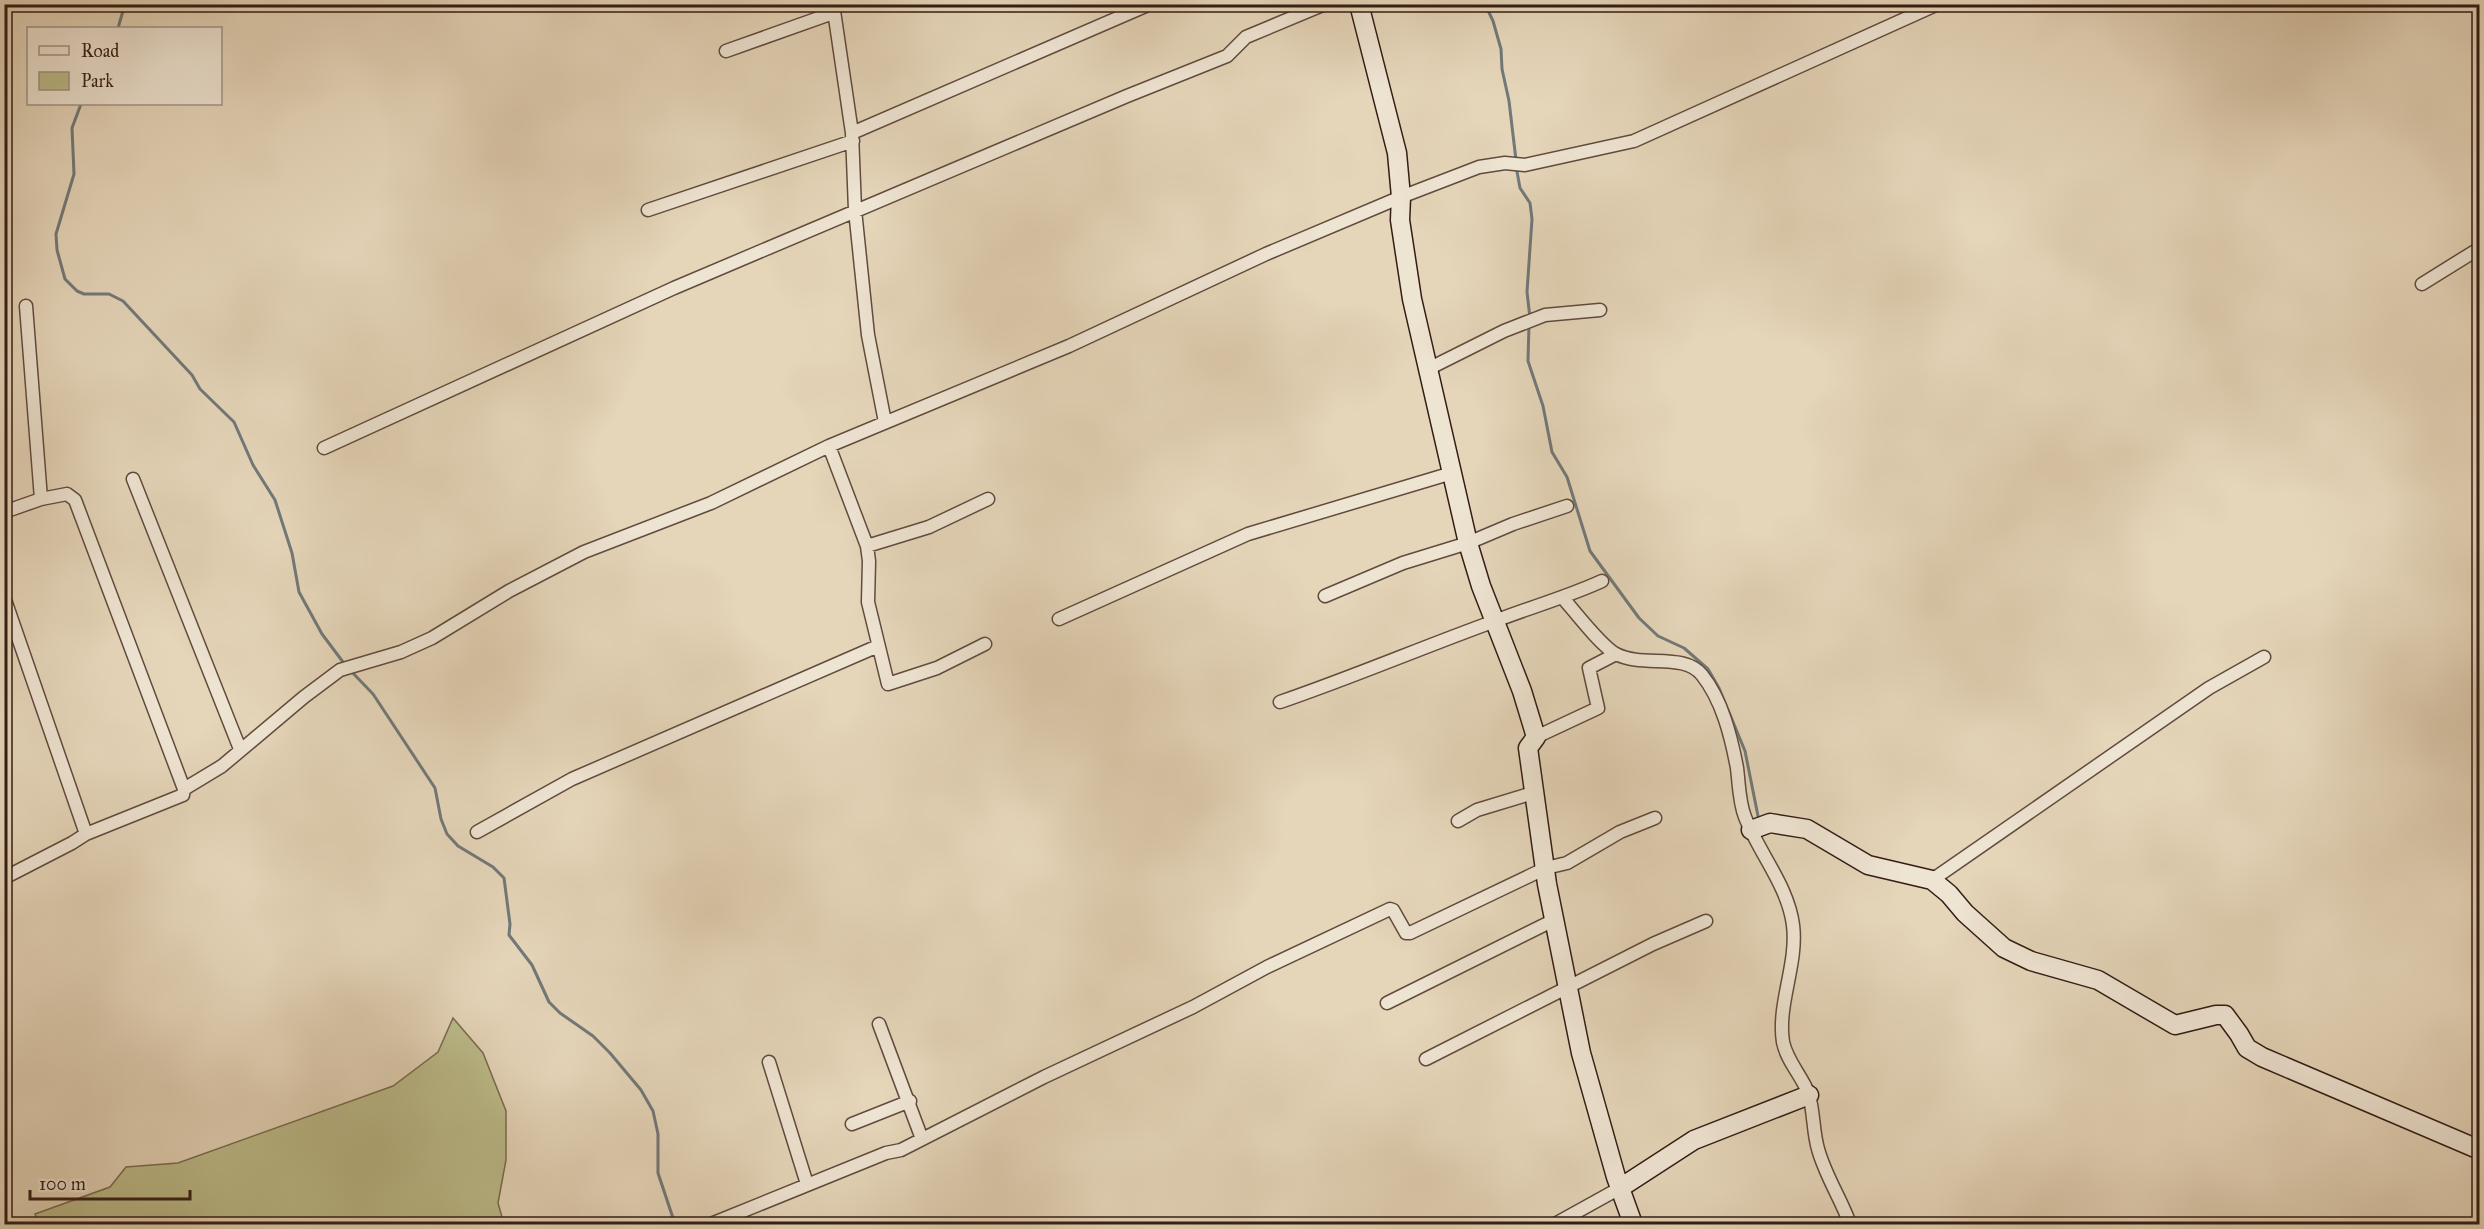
<svg xmlns="http://www.w3.org/2000/svg" width="2484" height="1229" viewBox="0 0 2484 1229" font-family="'IM FELL Great Primer',serif">
  <rect width="100%" height="100%" fill="#e5d5b9"/>
  <filter id="stains"><feTurbulence type="fractalNoise" baseFrequency=".00333" numOctaves="4"/><feColorMatrix values="0 0 0 0 .2 0 0 0 0 .09 0 0 0 0 .02 0 0 0 .5 -.17"/></filter>
  <radialGradient id="worn" r=".72"><stop offset=".6" stop-color="#630" stop-opacity="0"/><stop offset="1" stop-color="#630" stop-opacity=".3"/></radialGradient>
  <path fill="#bcbb8a" stroke="#786c50" stroke-width="1.5" d="M453 1018 483 1053 506 1111V1160L498 1203 504 1224H39L35 1214 110 1187 126 1167 178 1163 393 1086 438 1052Z"/>
  <g fill="none" stroke-linecap="round" stroke-linejoin="round">
    <path stroke="#717979" stroke-width="3" d="M1485 4 1493 21 1501 49 1502 69 1509 101 1516 160
      M118 28 125 4
      M81 104 72 128 74 174 56 234 57 250 65 279 77 291 84 294H109L123 301 192 375 200 389 234 422 253 465 275 500 292 553 299 592 322 634 346 666
      M1516 166 1520 188 1530 203 1532 219 1527 292 1530 318
      M1529 324 1528 361 1543 406 1552 452 1567 477 1590 551 1639 618 1658 636 1684 648 1708 669 1719 688 1745 751 1759 821
      M350 670 373 694 435 788 441 819 447 834 458 846 493 867 504 878 510 924 509 935 532 965 549 1002 560 1013 593 1036 610 1053 641 1090 653 1111 658 1134V1173L675 1224"/>
    <defs>
      <path id="street" d="M833 4 852 133 855 210 868 335 885 422
        M726 51 833 13
        M852 133 1150 4
        M648 210 853 141
        M2422 284 2480 248
        M26 306 41 499
        M1428 369 1504 331 1545 315 1600 310
        M829 446 867 546 869 561 868 602 888 684 937 668 985 644
        M324 448 674 288 1127 96 1227 56 1246 37 1325 4
        M133 479 240 749
        M4 512 41 499 67 494 75 500 184 789
        M867 546 929 527 988 499
        M1325 596 1403 563 1468 543 1513 524 1567 506
        M4 597 86 834
        M1563 598C1575 612 1602 647 1616 654 1643 668 1684 652 1702 675 1722 700 1731 736 1737 768 1739 784 1739 802 1745 817 1759 853 1788 886 1793 925 1798 964 1777 1004 1783 1042 1787 1062 1803 1077 1809 1095 1814 1113 1813 1132 1818 1149 1825 1175 1841 1199 1850 1224
        M1059 619 1248 534 1452 473
        M1280 702C1353 677 1423 647 1495 621 1531 607 1567 597 1602 581
        M1536 737 1598 708 1589 668 1616 654
        M1458 821 1477 810 1533 793
        M477 832 572 779 878 646
        M4 878 72 843 86 834 183 795 184 789 222 766 304 697 340 670 401 652 432 638 509 591 584 552 711 503 829 446 1069 346 1266 254 1401 197 1479 167 1505 163 1525 165 1634 141 1938 4
        M1932 880 2209 688 2264 657
        M1387 1003 1554 920
        M879 1024 922 1139
        M1426 1059 1653 944 1706 921
        M769 1062 807 1184
        M852 1124 910 1101
        M711 1224 886 1153 901 1150 1044 1077 1193 1007 1267 967 1390 909 1393 910 1406 933H1410L1546 868 1567 863 1620 832 1655 818
        M1555 1224 1620 1188"/>
      <path id="secondary" d="M1359 4 1397 153 1401 197 1400 220 1412 299 1468 543 1481 586 1522 691 1536 737 1528 748 1547 884 1581 1053 1616 1177 1633 1224
        M1751 830 1770 823 1807 829 1868 865 1932 880 1949 894 1965 913 2004 948 2031 961 2098 980 2175 1025 2216 1015H2225L2239 1034 2247 1048 2262 1057 2480 1150
        M1620 1188 1694 1140 1809 1095"/>
    </defs>
    <use href="#street" stroke="#604b3e" stroke-width="15"/>
    <use href="#secondary" stroke="#331d15" stroke-width="21"/>
    <use href="#street" stroke="#eee4d2" stroke-width="12"/>
    <use href="#secondary" stroke="#eee4d2" stroke-width="18"/>
  </g>
  <rect width="2484" height="1229" fill="none" stroke="#e5d5b9" stroke-width="24"/>
  <rect x="6" y="6" width="2472" height="1217" fill="none" stroke="#331d15" stroke-width="3"/>
  <rect x="12" y="12" width="2460" height="1205" fill="none" stroke="#331d15" stroke-width="1.5"/>
  <rect x="27" y="27" width="195" height="78" fill="#eee4d2" stroke="#a39486" stroke-width="1.5"/>
  <rect x="39" y="46" width="30" height="9" fill="#eee4d2" stroke="#a39486" stroke-width="1.5"/>
  <text x="81" y="57" font-size="18" fill="#331d15">Road</text>
  <rect x="39" y="72" width="30" height="18" fill="#bcbb8a" stroke="#a39486" stroke-width="1.5"/>
  <text x="81" y="87" font-size="18" fill="#331d15">Park</text>
  <path d="M30 1190v9h160v-9" fill="none" stroke="#331d15" stroke-width="3"/>
  <text x="39" y="1190" font-size="18" fill="#331d15" stroke="#eee4d2" stroke-width="4.5" paint-order="stroke">100 m</text>
  <rect width="100%" height="100%" filter="url(#stains)"/>
  <rect width="100%" height="100%" fill="url(#worn)"/>
</svg>
